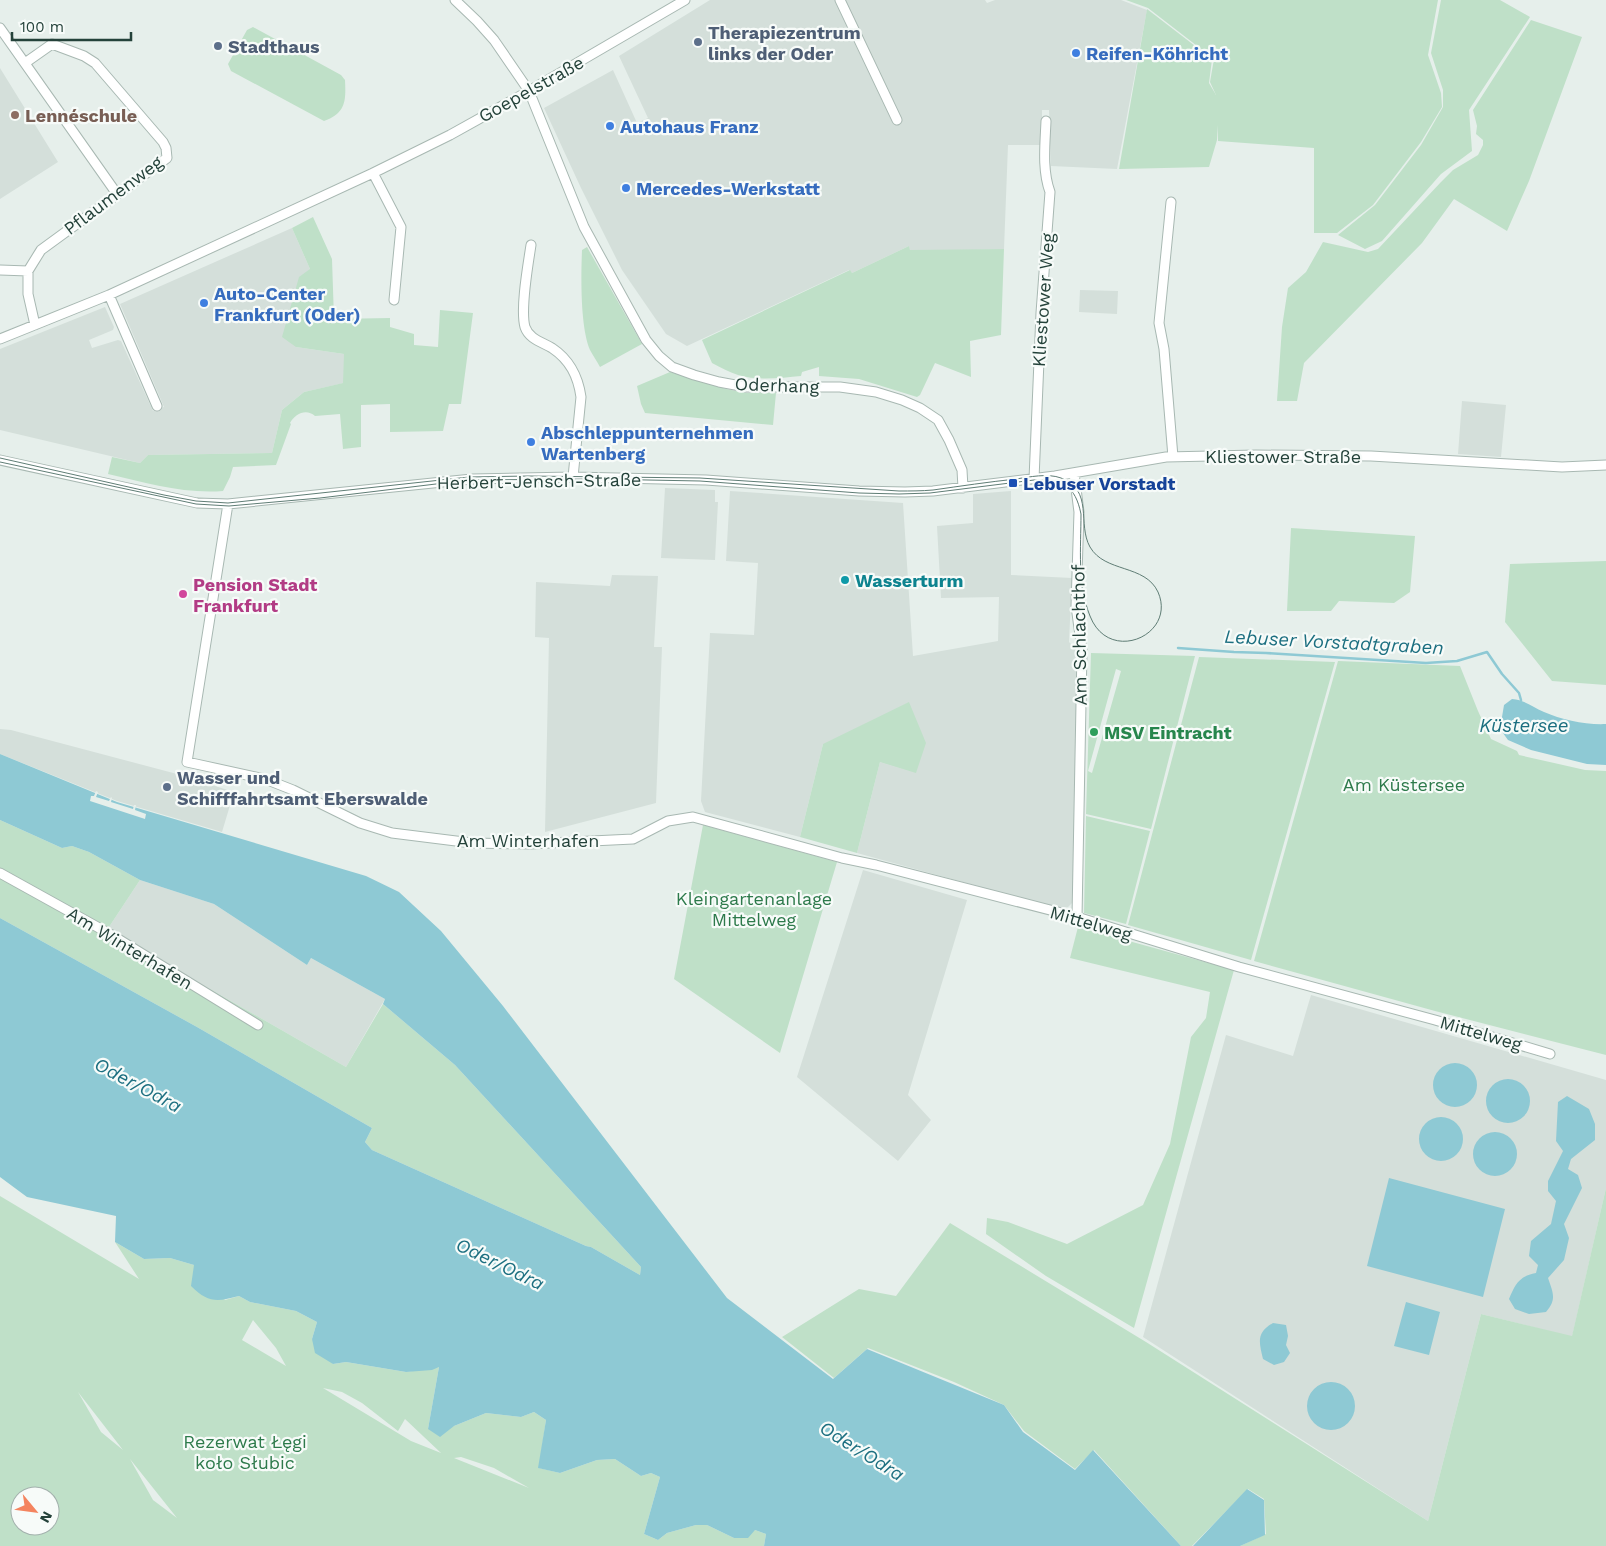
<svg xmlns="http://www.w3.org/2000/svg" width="1606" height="1546" viewBox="0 0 1606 1546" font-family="'Work Sans',sans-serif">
  <rect width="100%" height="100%" fill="#e6efeb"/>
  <path fill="#d4dfda" d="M710 0H985L987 3 995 0H1121L1147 10 1117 169 1051 166 1049 110H1042V145H1008L1004 249 910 252 909 246 852 273 849 270 687 346 666 334 622 270 581 188 544 108 613 70 637 123 648 118 619 56Z
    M0 68 58 162 0 199Z
    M292 228 310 269 296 347 344 354V383L304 392 282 410 272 453 148 455 140 463 0 430V349L105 307 114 327 113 330 89 340 92 348 118 340 121 341 153 411 164 407 120 304Z
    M1080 290 1118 291 1117 314 1079 312Z
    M1462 401 1506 405 1501 457 1458 454Z
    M665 488 715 490V502H718L715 560 661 558Z
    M730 491 903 503 913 656 998 641 999 597 941 598 937 526 973 523V494L1011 491V575L1072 578 1069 642 1078 651 1073 902 1068 907 1057 908 857 853 880 762 916 773 823 744 800 837 705 812 701 801 710 633 754 635 758 563 726 561Z
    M612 575 658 576 654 647H662L656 803 545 832 549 638 535 637 536 582 610 586Z
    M0 729 11 730 177 774 234 792 222 832 117 801 0 754Z
    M863 870 967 900 908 1095 931 1120 898 1161 797 1077Z
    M140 880 214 904 307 965 311 958 385 999 346 1067 107 930Z
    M1311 995 1606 1080V1188L1572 1337 1481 1314 1428 1521 1143 1337 1226 1035 1293 1056Z"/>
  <path fill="#bfe0c8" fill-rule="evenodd" d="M1126 0H1438L1428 55 1441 93 1442 107 1421 142 1373 205 1337 233H1314V148L1218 141V125L1217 140 1209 167 1119 169 1147 9 1212 59 1209 83 1216 95 1210 82 1214 59 1148 8Z
    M1441 0H1500L1530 17 1469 110 1472 151 1441 174 1382 241 1365 249 1338 235 1375 205 1421 145 1443 107V90L1431 53Z
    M1531 20 1582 37 1529 181 1507 231 1454 199 1422 243 1304 363 1297 401H1277L1282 327 1288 288 1306 272 1323 242 1368 252 1378 249 1441 182 1453 170 1478 155 1483 145V140L1476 134 1477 126 1473 110Z
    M253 27 341 75 345 80C346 101 346 113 324 121L231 71 228 64 247 30Z
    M313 217 332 259 334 319 390 318V327L414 334V345L438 347 440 310 473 313 461 404H449L443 431 390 432V404L361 405V447L343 449 340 414 315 416C306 408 295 414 290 423L291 424 276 465 233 467 230 477 223 491C184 494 146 483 108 474L112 457 140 463 148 455 272 453 282 410 304 392 343 383 344 354 296 347 282 337 299 277 310 269 292 228Z
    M909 246 910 250 1004 249 1001 335 970 341 971 377 935 363 920 395 917 397 859 379 819 376V367L802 372 801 376C781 378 758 381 738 375 729 372 720 367 712 363L702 340 850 270 852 273Z
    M587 247 642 344 600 367C597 361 593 356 590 350 580 326 581 276 582 250Z
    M670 372 726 389 747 393H776L773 425 645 413 641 404 637 386Z
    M1291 528 1415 536 1410 592 1394 603 1339 601 1331 611H1287Z
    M1606 561V685L1552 681 1505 622 1510 564Z
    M1091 653 1195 656 1151 829 1086 814ZM1116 669 1121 671 1092 773 1088 771Z
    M1199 657 1335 662 1251 960 1128 925Z
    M1338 661 1460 666 1478 711 1491 739 1517 751 1519 755 1585 770 1606 771V1055L1435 1011 1254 961Z
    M909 702 926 743 916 773 880 762 857 853 800 837 823 744Z
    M1086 816 1150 831 1126 924 1084 913Z
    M0 820 62 848 72 846 89 852 140 880 107 930 346 1067 383 1004 455 1065 641 1267 640 1275 591 1247 586 1246 372 1150 365 1142 372 1128 197 1027 0 918Z
    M703 825 837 862 780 1053 674 979Z
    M1078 927 1234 970 1134 1328 1046 1276 986 1234 987 1218 1008 1222 1067 1244 1143 1205 1170 1144 1191 1037 1206 1018 1210 992 1070 958Z
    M1606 1188V1546H1240L1266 1534 1264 1499 1248 1489 1192 1546H1181L1094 1450 1075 1469 1024 1431 1004 1405 954 1382 868 1348 834 1378 782 1337 859 1289 896 1296 950 1223 1146 1342 1428 1521 1481 1314 1572 1336Z
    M0 1196 139 1279 115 1242 144 1259 170 1258 194 1265 225 1300 239 1296 250 1302 296 1311 317 1322 312 1339 333 1364 346 1362 406 1372 439 1367 428 1429 454 1426 486 1413 521 1417 534 1412 546 1420 539 1468 560 1473 597 1460 615 1459 641 1476 651 1473 660 1477 644 1534 658 1540 667 1533 696 1525H707L734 1538 755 1530 766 1534 764 1546H0ZM253 1320 276 1348 286 1366 242 1340ZM323 1388 342 1392 362 1403 398 1431 405 1419 441 1453 411 1441ZM78 1392 123 1450 101 1432ZM461 1457 494 1468 529 1488 454 1458ZM130 1459 177 1518 153 1500ZM20 1496H50V1526H20Z"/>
  <path fill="#8ec9d4" d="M1512 699C1525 700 1532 707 1544 712 1562 720 1586 725 1606 724V765L1587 764 1531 750 1508 740 1500 729 1504 705Z
    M0 754 117 802 366 876 399 892 441 931 503 1006 727 1298 833 1379 867 1349 1004 1405 1023 1432 1075 1470 1093 1450 1181 1546H764L766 1534 755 1530 748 1538H734L707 1525H696L667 1533 658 1540 644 1534 660 1477 651 1473 641 1476 615 1459 597 1460 560 1473 538 1468 546 1420 534 1412 521 1417 486 1413 454 1426 440 1437 428 1429 439 1367 432 1370 406 1372 346 1362 333 1364 315 1353 312 1339 317 1322 296 1311 250 1302 239 1296C217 1302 208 1303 191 1286L194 1265 170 1258 144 1259 115 1242 116 1216 27 1197 0 1177V918L197 1027 372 1128 365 1142 372 1150 586 1246 591 1247 640 1275 641 1267 455 1065 383 1004 385 999 311 958 307 965 214 904 140 880 89 852 72 846 62 848 0 820Z
    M1433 1085a22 22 0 1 1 44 0a22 22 0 1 1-44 0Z
    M1486 1101a22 22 0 1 1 44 0a22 22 0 1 1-44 0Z
    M1567 1096 1589 1109 1595 1124V1140L1571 1159 1568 1169 1578 1175 1582 1188 1564 1224 1569 1238 1564 1260 1548 1278C1553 1293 1557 1299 1546 1312L1529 1314 1515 1309 1509 1299C1515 1285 1519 1276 1536 1273L1538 1265 1529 1256 1531 1241 1551 1224 1556 1201 1548 1191V1181L1563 1151 1556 1141 1558 1102Z
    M1419 1139a22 22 0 1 1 44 0a22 22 0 1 1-44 0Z
    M1473 1154a22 22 0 1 1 44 0a22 22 0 1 1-44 0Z
    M1389 1178 1505 1209 1483 1297 1367 1266Z
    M1406 1302 1440 1312 1429 1355 1394 1346Z
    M1273 1323 1286 1325 1288 1336 1286 1345 1290 1353 1284 1362 1274 1365 1263 1359C1259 1342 1256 1333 1273 1323Z
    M1307 1406a24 24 0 1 1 48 0a24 24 0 1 1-48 0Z
    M1247 1489 1264 1500 1265 1535 1240 1546H1193Z"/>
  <path fill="#e6efeb" d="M96 791 98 792 96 797 109 801 111 797 112 798 111 802 133 809 134 805H136L135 810 146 814 145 819 90 801 91 796H94Z"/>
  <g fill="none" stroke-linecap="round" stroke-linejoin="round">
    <path stroke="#8ec9d4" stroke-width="2.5" d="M1178 648 1234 652 1266 653 1426 663 1457 661 1487 652 1502 674 1519 693 1521 700"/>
    <defs>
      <path id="minor" d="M455 0 477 21 494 40 529 91 584 227 646 340 659 356 672 367 694 375 719 382 746 387H840L876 392 902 400 920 408 938 420 949 440 962 470 963 488
        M840 0 897 120
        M0 28 117 194
        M25 63 52 44 84 56 95 63 163 142 166 148 167 158 41 250 28 271V294L35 325
        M373 173 401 227 394 300
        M1171 202 1159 323 1164 349 1173 457
        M531 245C528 265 520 309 525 327 529 339 542 342 552 348 570 360 578 376 581 397L573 477
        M0 270 28 271
        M109 295 157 406
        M0 339 109 295 373 173 450 135 529 91 685 0
        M0 460 197 503 228 504 472 479 573 477 706 480 859 491 905 492 933 491 1055 476 1166 457 1256 455 1371 456 1562 467 1606 465
        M1074 473 1079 512 1076 606 1082 650 1077 917
        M1034 479 1041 313 1050 192C1042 170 1045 145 1046 121
        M228 504 187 762 265 779 293 790 360 823 392 833 472 843 530 844 633 839 668 821 693 817 842 858 876 865 1077 917 1239 967 1435 1020 1550 1054
        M0 873 110 934 258 1025"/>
    </defs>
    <use href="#minor" stroke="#a8b8b2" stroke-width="11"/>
    <use href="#minor" stroke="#fff" stroke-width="9"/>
    <path stroke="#5f7d75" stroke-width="1" d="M0 458 164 495 196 501 228 503 469 477 528 476 700 478 899 491C910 491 922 491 933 490 961 486 988 482 1016 479 1029 477 1048 473 1061 478 1094 490 1077 524 1090 547 1105 573 1145 564 1158 592 1177 635 1109 665 1090 616 1077 584 1081 548 1081 514 1075 485 1063 480 1034 480L930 493 899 494 859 493 700 481 596 479 469 480 320 498 229 506 196 504 0 462"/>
  </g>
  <g fill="#5c6f8a" stroke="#f7fbf9" stroke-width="2">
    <circle cx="698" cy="42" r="5"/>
    <circle cx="218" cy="46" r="5"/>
    <circle cx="167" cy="787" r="5"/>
  </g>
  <g fill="#3f7fe0" stroke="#f7fbf9" stroke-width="2">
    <circle cx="1076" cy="53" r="5"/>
    <circle cx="610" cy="126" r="5"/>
    <circle cx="626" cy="188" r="5"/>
    <circle cx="204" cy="303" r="5"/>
    <circle cx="531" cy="442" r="5"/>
  </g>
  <circle fill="#8d6e63" stroke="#f7fbf9" stroke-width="2" cx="15" cy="115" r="5"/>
  <rect fill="#1a4fb4" stroke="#f7fbf9" stroke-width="2" x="1008" y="478" width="10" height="10" rx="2.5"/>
  <circle fill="#0f9aa8" stroke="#f7fbf9" stroke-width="2" cx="845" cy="580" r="5"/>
  <circle fill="#d1479c" stroke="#f7fbf9" stroke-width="2" cx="183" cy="594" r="5"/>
  <circle fill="#2e9e5b" stroke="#f7fbf9" stroke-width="2" cx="1094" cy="732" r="5"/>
  <g text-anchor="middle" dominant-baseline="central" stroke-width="4.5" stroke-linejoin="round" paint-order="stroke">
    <g font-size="18" font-weight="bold" fill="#4e5e75" stroke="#f7fbf9" text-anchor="start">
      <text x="708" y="32">Therapiezentrum<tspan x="708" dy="21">links der Oder</tspan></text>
      <text x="228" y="46">Stadthaus</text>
      <text x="177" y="777">Wasser und<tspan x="177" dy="21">Schifffahrtsamt Eberswalde</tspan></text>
    </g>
    <g font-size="18" font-weight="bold" fill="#366cbe" stroke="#f7fbf9" text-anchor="start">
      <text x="1086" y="53">Reifen-Köhricht</text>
      <text x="620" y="126">Autohaus Franz</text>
      <text x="636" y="188">Mercedes-Werkstatt</text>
      <text x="214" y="293">Auto-Center<tspan x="214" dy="21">Frankfurt (Oder)</tspan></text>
      <text x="541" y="432">Abschleppunternehmen<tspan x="541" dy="21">Wartenberg</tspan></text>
    </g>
    <g font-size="18" fill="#24423a" stroke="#f7fbf9">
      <text transform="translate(531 89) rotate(-29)">Goepelstraße</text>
      <text transform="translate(113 195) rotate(-37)">Pflaumenweg</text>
      <text transform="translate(1043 300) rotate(-86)">Kliestower Weg</text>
      <text transform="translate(777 385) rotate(2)">Oderhang</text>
      <text x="1283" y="456">Kliestower Straße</text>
      <text transform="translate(539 481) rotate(-1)">Herbert-Jensch-Straße</text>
      <text transform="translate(1079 635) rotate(-91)">Am Schlachthof</text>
      <text x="528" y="840">Am Winterhafen</text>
      <text transform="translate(1091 923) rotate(16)">Mittelweg</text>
      <text transform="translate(130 948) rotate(31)">Am Winterhafen</text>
      <text transform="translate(1481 1033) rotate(16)">Mittelweg</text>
    </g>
    <g font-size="18" font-weight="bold" fill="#785e54" stroke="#f7fbf9" text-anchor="start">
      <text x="25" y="115">Lennéschule</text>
    </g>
    <g font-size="18" font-weight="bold" fill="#164399" stroke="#f7fbf9" text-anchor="start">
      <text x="1023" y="483">Lebuser Vorstadt</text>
    </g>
    <g font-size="18" font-weight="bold" fill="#0d838f" stroke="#f7fbf9" text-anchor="start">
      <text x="855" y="580">Wasserturm</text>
    </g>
    <g font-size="18" font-weight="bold" fill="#b23c85" stroke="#f7fbf9" text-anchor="start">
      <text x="193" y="584">Pension Stadt<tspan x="193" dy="21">Frankfurt</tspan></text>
    </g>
    <g font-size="18" font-weight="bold" fill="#27864d" stroke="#f7fbf9" text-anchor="start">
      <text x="1104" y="732">MSV Eintracht</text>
    </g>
    <g font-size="18" fill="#2d7a4b" stroke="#f7fbf9">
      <text x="1404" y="784">Am Küstersee</text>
      <text x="754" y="898">Kleingartenanlage<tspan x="754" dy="21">Mittelweg</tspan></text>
      <text x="245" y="1441">Rezerwat Łęgi<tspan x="245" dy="21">koło Słubic</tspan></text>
    </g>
    <g font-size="19" font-style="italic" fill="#1c6f80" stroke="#f7fbf9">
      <text transform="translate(1334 642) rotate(3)">Lebuser Vorstadtgraben</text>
      <text x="1524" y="725">Küstersee</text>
      <text transform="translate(138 1085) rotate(28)">Oder/Odra</text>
      <text transform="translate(500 1264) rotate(26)">Oder/Odra</text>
      <text transform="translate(862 1451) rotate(32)">Oder/Odra</text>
    </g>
  </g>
  <g transform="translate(35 1511) rotate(119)"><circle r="24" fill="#f7fbf9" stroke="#a3b1ad"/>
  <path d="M0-4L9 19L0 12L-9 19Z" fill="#f4845f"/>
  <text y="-8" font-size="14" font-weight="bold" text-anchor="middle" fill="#24423a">N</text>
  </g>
  <path d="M12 32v8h119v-8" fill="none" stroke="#24423a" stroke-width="2.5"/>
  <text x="20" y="32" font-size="15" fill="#24423a" stroke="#f7fbf9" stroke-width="4" paint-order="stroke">100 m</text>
</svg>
